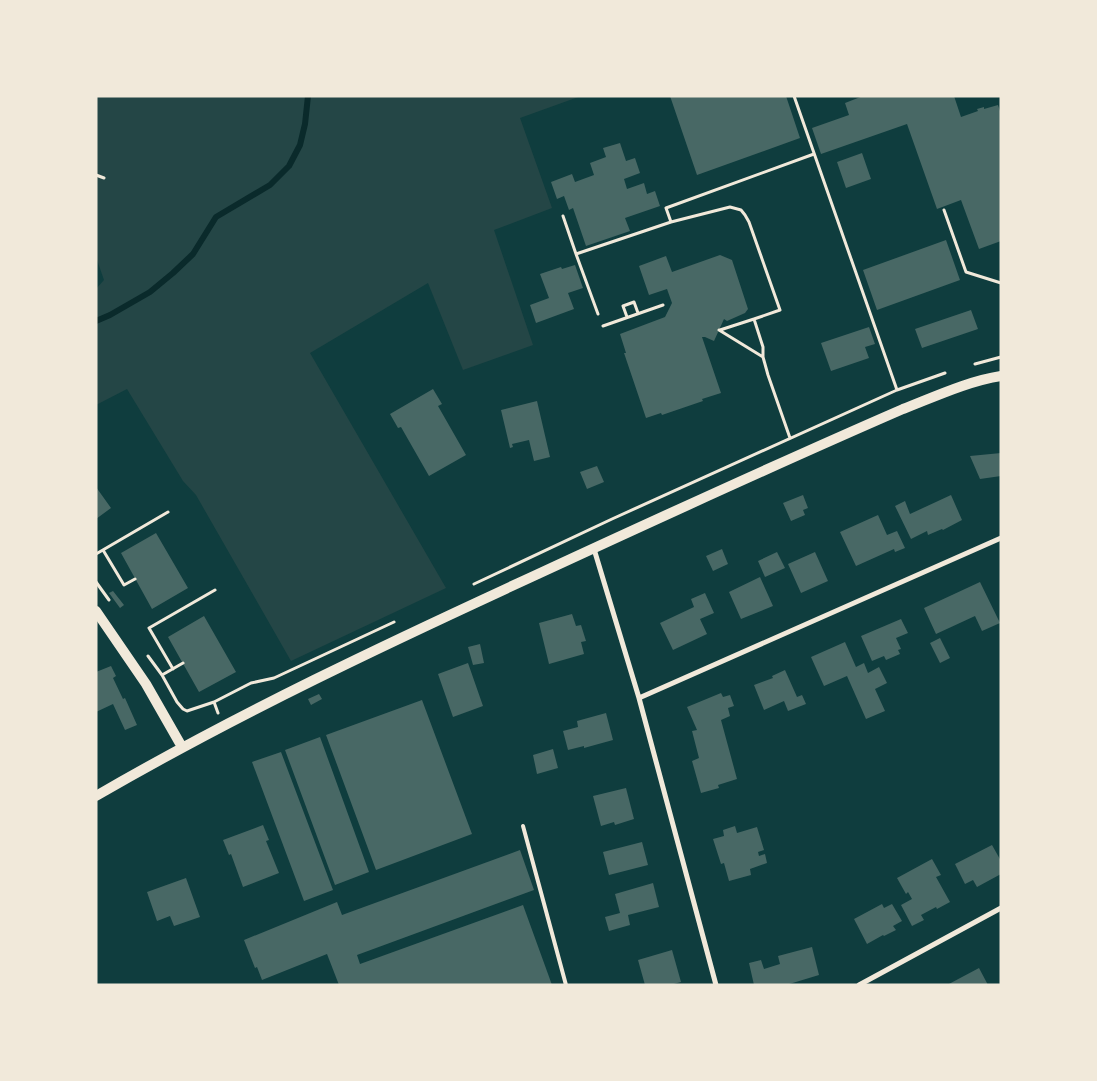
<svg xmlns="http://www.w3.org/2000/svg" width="1097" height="1081" viewBox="0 0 1097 1081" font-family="'Zilla Slab',serif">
  <rect width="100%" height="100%" fill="#0f3d3e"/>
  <path fill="#244646" d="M96 96H581L520 118 552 208 494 230 533 345 463 370 428 283 310 353 446 588 291 661 196 495 183 481 127 389 96 405V289L104 280 96 257Z"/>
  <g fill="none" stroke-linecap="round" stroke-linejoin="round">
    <path stroke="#0a2a2b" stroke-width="6" d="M96 321 110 315 150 292 173 273 193 254 216 217 270 185 289 166 300 145 305 124 308 96"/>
  </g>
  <path fill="#486865" d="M670 96H786L800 138 697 175Z
    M863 96H954L961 117 978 111 977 109 984 107V109L998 105 1001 114V241L979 249 961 200 937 209 907 124 821 154 812 128 849 115 845 103Z
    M620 143 626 161 635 158 640 173 624 179 627 189 644 183 647 194 655 191 660 206 625 218 630 231 586 246 573 208 569 210 564 196 557 199 551 182 572 174 575 182 594 175 590 163 606 157 603 148Z
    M862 153 871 179 846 188 837 162Z
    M946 240 960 280 877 310 863 270Z
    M720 255 732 260 748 309 745 313 727 321 724 319 714 341 705 337H702L721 393 702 399 703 401 662 415 661 413 646 418 624 353H626L620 334 665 317 672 303 667 289 649 295 639 266 666 256 672 272Z
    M575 265 583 288 568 293 574 309 536 323 530 305 549 298 540 274 561 267 562 269Z
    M971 310 978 329 922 348 915 329Z
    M869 327 875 344 865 347 869 358 831 371 821 343Z
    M433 389 442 404 438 406 466 455 429 476 401 427 398 428 390 414Z
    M537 401 550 457 534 461 529 440 512 444 513 447 510 448 501 410Z
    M1001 453V476L980 479 970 456Z
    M597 466 604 482 587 489 580 472Z
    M96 487 111 508 96 519Z
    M803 495 808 508 803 510 805 515 791 521 783 503Z
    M951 495 962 520 943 530 942 529 928 535 927 531 911 539 895 506 905 501 910 514Z
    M878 515 887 535 897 531 905 548 895 552 894 549 856 566 840 532Z
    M156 533 188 588 152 609 121 553Z
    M722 549 728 564 713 571 706 556Z
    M777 552 785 568 765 577 758 561Z
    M815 552 828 581 801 593 788 564Z
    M760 577 773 606 741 619 729 592Z
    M980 582 1000 623 982 631 975 616 936 634 924 608Z
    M113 591 124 605 120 608 109 593Z
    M705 593 714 613 700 619 707 634 673 650 660 623 694 607 691 599Z
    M572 614 576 626 581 625 586 641 581 642 584 654 549 664 539 623Z
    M204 616 236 672 199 692 168 637Z
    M901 619 908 633 896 638 901 649 898 650 900 654 886 660 884 656 872 661 861 636Z
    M940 638 950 658 940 663 930 643Z
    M845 642 856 667 864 663 868 673 879 667 887 683 875 689 885 711 866 719 847 676 824 686 811 657Z
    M480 644 484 663 473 665 468 647Z
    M468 663 483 706 453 717 438 674Z
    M111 666 116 676 113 678 123 699 125 698 137 725 125 730 113 704 96 712V672Z
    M785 670 797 697 802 695 806 704 788 711 784 701 764 710 754 685 773 678 772 676Z
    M721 693 723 697 730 695 734 706 728 708 730 716 721 720 737 779 718 785 719 788 701 793 692 761 699 758 692 731 697 730 687 707Z
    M319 694 322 699 311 705 308 699Z
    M422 700 472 834 376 870 326 735Z
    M606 713 613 740 584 748V746L568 750 563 731 578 727 577 721Z
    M320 737 369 872 335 885 285 750Z
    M553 749 558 768 537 774 533 755Z
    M281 752 333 890 304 901 252 762Z
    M626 788 634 819 615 825 614 822 601 826 593 796Z
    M263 825 269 840 266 841 279 873 243 887 231 854 229 855 223 840Z
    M735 826 737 833 757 827 764 850 758 852 759 856 765 854 767 863 750 869 751 875 729 881 724 863 721 864 713 839 724 836 723 830Z
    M642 842 648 865 609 875 603 852Z
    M992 845 1001 861V874L977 887 973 880 965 884 955 864Z
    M520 850 534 890 357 955 360 964 523 905 552 985H339L327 954 262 980 257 967 255 968 244 940 337 902 342 915Z
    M932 859 941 875 936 877 950 902 937 909 936 907 921 915 924 920 912 926 901 905 912 899 908 892 906 894 897 878Z
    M186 878 200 917 174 926 170 916 157 921 147 892Z
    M653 883 659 907 628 915 630 925 609 931 605 917 620 913 615 894Z
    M882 904 884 908 892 904 902 921 893 926 896 930 884 936 883 935 867 944 854 919Z
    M812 947 819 975 786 985H754L749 963 761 960 764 969 780 964 778 956Z
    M672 950 681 982 670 985H645L638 960Z
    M979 968 988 985H947Z"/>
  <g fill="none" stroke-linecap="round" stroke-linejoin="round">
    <path stroke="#f1e9da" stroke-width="3" d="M794 96 897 390
      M96 175 104 178
      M944 210 966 272 1001 283
      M563 216 576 254
      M671 222 730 207 741 210 745 215 749 222 780 310 754 319 763 347V357
      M598 314 576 254 671 222 666 208 814 154
      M627 317 623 306 634 302 638 313
      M603 326 663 305
      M719 330 763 357 768 375 790 438
      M720 330 754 319
      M975 364 1001 357
      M103 550 124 585 135 579
      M96 554 168 512
      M96 582 109 600
      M474 584 612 519 897 390 945 373
      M148 656 162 675 177 702 183 709 187 711 214 702 251 683 274 678 394 622
      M173 669 149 628 215 590
      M162 675 183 663
      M214 702 218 713"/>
    <path stroke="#f1e9da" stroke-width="4" d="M523 826 566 985"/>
    <path stroke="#f1e9da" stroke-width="5" d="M594 549 639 698 716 985
      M639 698 1001 538
      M859 985 1001 908"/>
    <path stroke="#f1e9da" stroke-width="10" d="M96 611 146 684 182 747
      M96 796C239 713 388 643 538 574 659 518 781 462 903 409 934 397 968 381 1001 376"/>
  </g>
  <rect width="1097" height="1081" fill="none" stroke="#f1e9da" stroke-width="195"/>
</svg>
